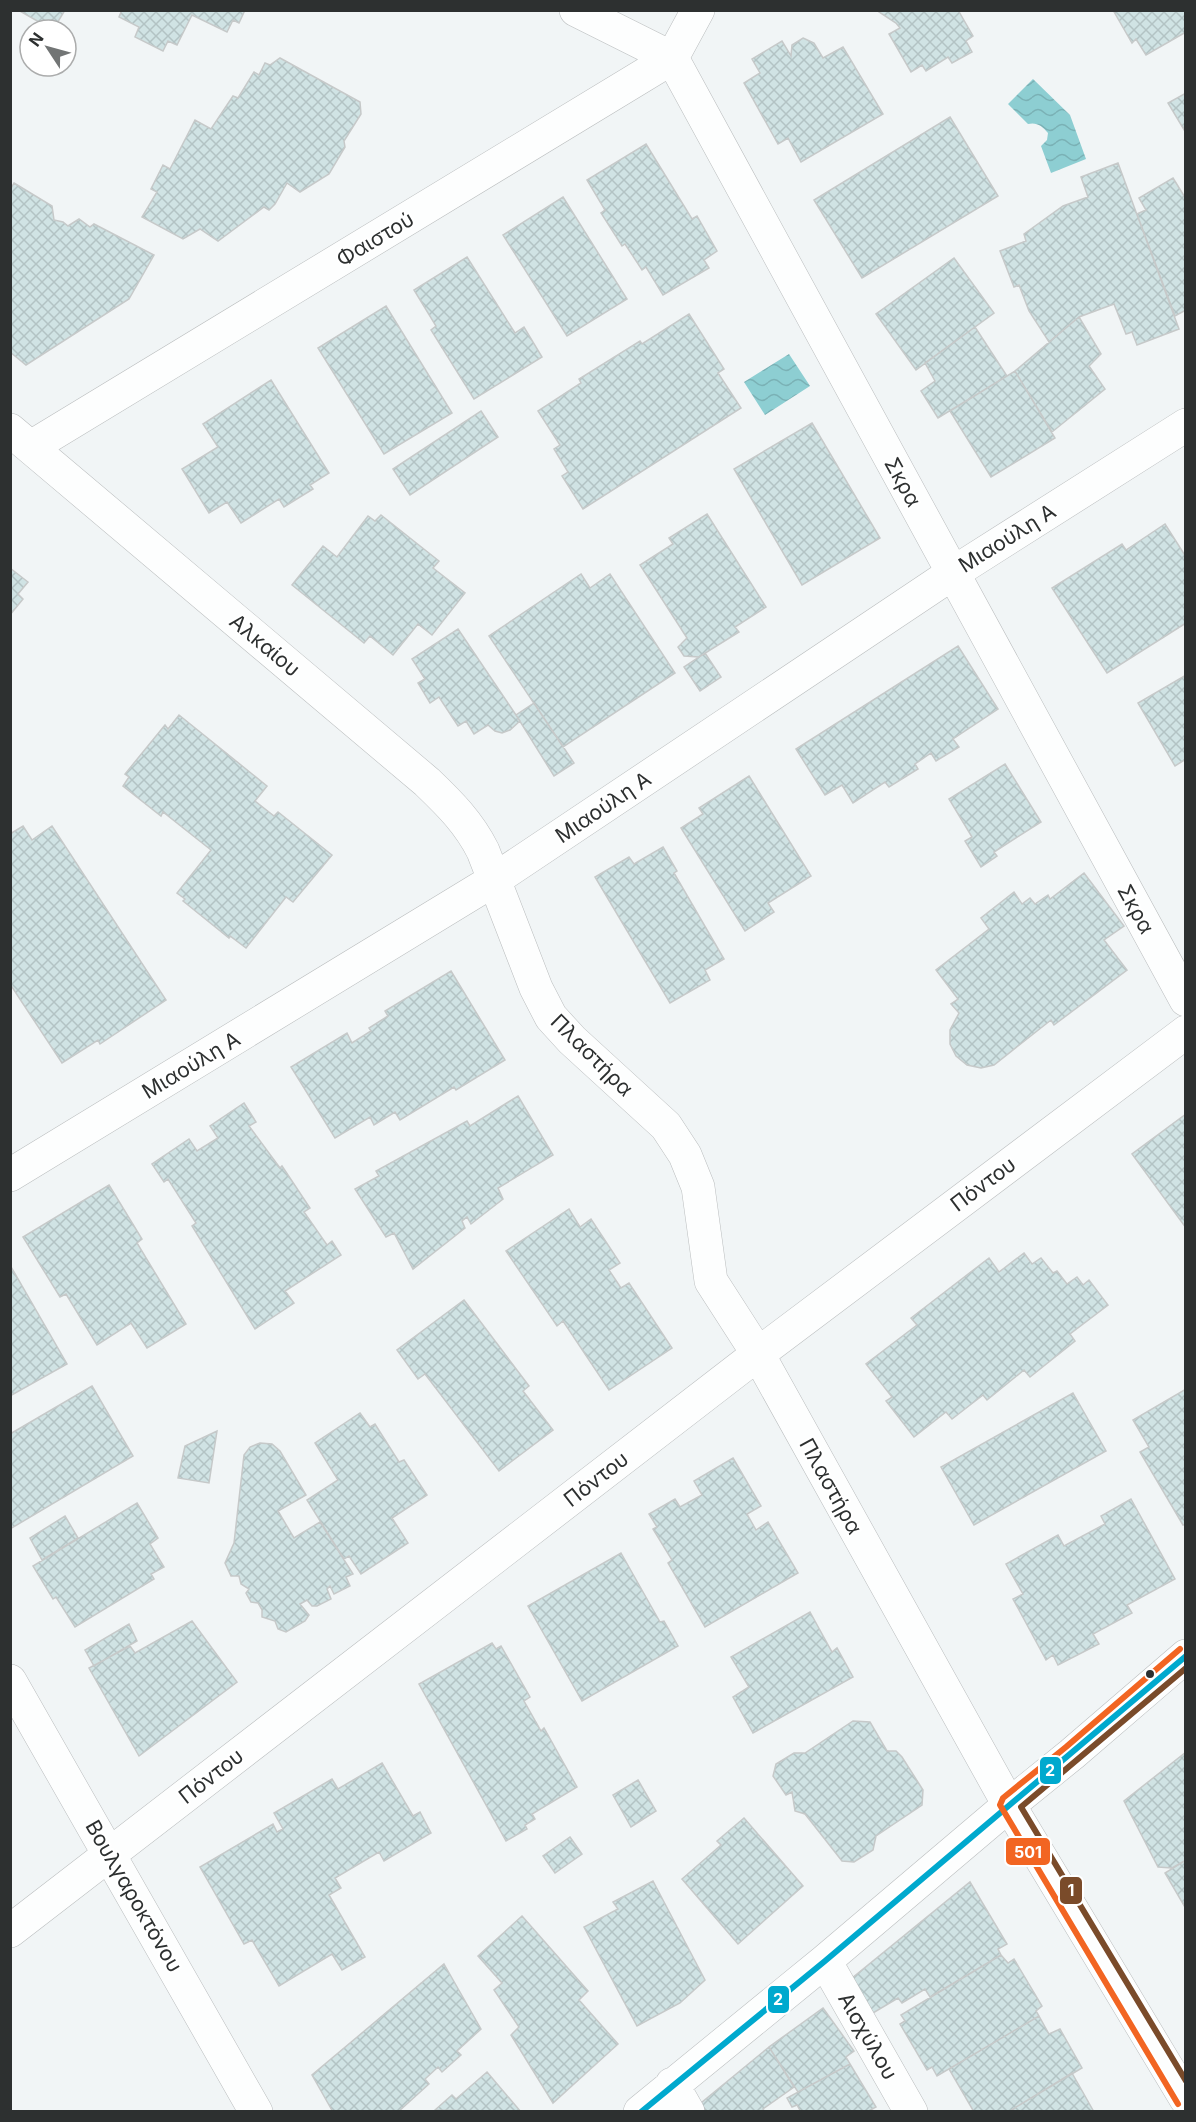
<svg xmlns="http://www.w3.org/2000/svg" width="1196" height="2122" viewBox="0 0 1196 2122" font-family="Inter,sans-serif">
  <defs>
    <pattern id="water-waves" width="16" height="10" patternUnits="userSpaceOnUse" patternTransform="scale(1.5)"><rect width="16" height="10" fill="#8dced2"/><path d="M0 5q4-4 8 0t8 0" fill="none" stroke="#7ab1b5"/></pattern>
    <pattern id="building-cross-hatch" width="8" height="8" patternUnits="userSpaceOnUse" patternTransform="scale(1.5)"><rect width="8" height="8" fill="#d0e3e4"/><path d="M0 0l8 8M0 8l8-8" fill="none" stroke="#b3c3c4"/></pattern>
  </defs>
  <rect width="100%" height="100%" fill="#f1f5f6"/>
  <path fill="url(#water-waves)" d="M1033 79 1070 115 1086 159 1051 173 1041 146 1047 140 1048 133C1042 126 1037 122 1028 124L1008 104Z
    M789 354 810 386 765 415 744 382Z"/>
  <path fill="url(#building-cross-hatch)" stroke="#c6c9c9" stroke-width="1.5" d="M18 10H65L53 30Z
    M122 10H245L239 23 233 20 227 32 192 15 177 45 168 41 163 51 135 37 139 27 119 17Z
    M876 10H958L973 36 966 41 972 52 952 63 948 57 926 71 922 65 911 72 889 34 900 28 896 23Z
    M1113 10H1186V32L1146 55 1136 39 1132 43Z
    M803 38 814 43 823 58 843 47 883 114 801 162 788 138 778 144 744 83 760 73 752 59 782 41 791 56 792 45Z
    M280 58 360 102 361 114 344 141 345 147 329 174 300 192 287 183 275 204 269 210 264 207 218 241 200 229 183 239 142 217 157 192 151 189 163 165 170 169 195 120 211 129 233 96 238 98 254 72 259 75 265 63 270 65Z
    M1186 93V133L1168 103Z
    M950 117 998 196 862 278 814 200Z
    M646 144 692 219 697 216 717 251 704 260 709 268 663 295 646 267 642 270 625 244 622 246 601 213 605 210 587 180Z
    M1118 163 1179 329 1137 345 1132 332 1126 334 1114 304 1079 317 1049 342 1029 311 1019 285 1014 287 1000 251 1026 241 1024 234 1063 206 1088 197 1081 177Z
    M1173 178 1186 199V313L1184 311 1175 316 1137 214 1146 210 1139 198Z
    M14 183 52 206 54 220 63 222 68 226 79 219 90 227 94 224 154 255 129 299 26 365 10 352V190Z
    M563 197 627 299 567 336 503 235Z
    M467 257 515 333 524 327 542 357 474 399 431 330 436 326 414 290Z
    M954 258 994 313 916 370 876 314Z
    M386 306 452 413 384 454 318 348Z
    M689 314 724 369 718 373 741 408 583 509 562 476 568 472 554 449 560 445 538 411 581 383 579 379 640 341 642 344Z
    M1079 317 1101 354 1089 366 1105 389 1052 432 1015 371Z
    M975 327 1007 376 938 418 921 391 935 381 925 363Z
    M1015 371 1055 438 991 477 950 411Z
    M271 380 329 473 310 485 313 489 284 507 279 499 241 523 227 502 209 513 182 469 218 447 203 424Z
    M481 411 498 437 410 495 393 469Z
    M812 423 880 538 802 585 734 469Z
    M707 514 766 607 735 627 739 632 699 657 684 656 678 647 687 638 640 565 673 544 669 538Z
    M381 515 439 561 433 568 465 593 432 635 418 624 393 655 370 636 364 643 292 585 323 546 337 557 368 516 375 521Z
    M1165 524 1186 557V623L1107 673 1052 588 1122 544 1126 550Z
    M10 568 28 582 18 594 23 599 10 615Z
    M581 574 590 588 610 574 675 673 563 747 489 636Z
    M458 629 520 721 510 730 502 733 495 731 488 725 474 734 466 721 458 726 439 697 430 703 418 683 425 679 412 659Z
    M958 646 998 709 953 739 959 747 936 761 931 753 915 764 918 769 889 787 885 782 853 803 842 785 825 795 796 749Z
    M705 653 721 677 700 691 684 667Z
    M1186 675V759L1175 766 1138 703Z
    M534 703 574 763 554 776 516 715Z
    M179 715 267 786 255 801 274 816 278 812 332 855 293 902 286 897 246 948 230 936 229 938 183 901 185 899 177 893 211 850 163 812 161 816 123 786 129 777 125 774 165 725 168 729Z
    M1005 764 1041 822 994 852 997 856 981 867 965 841 972 837 949 799Z
    M749 776 811 876 768 903 774 912 745 931 681 828 703 814 699 808Z
    M23 826 32 840 52 826 166 1000 100 1044 98 1040 62 1063 10 984V834Z
    M663 847 677 871 674 873 724 959 705 970 710 980 670 1003 595 877 629 857 634 864Z
    M1084 873 1124 926 1104 940 1127 970 1054 1025 1051 1020 994 1065 981 1068 967 1065 956 1056 950 1044V1030L959 1013 951 1004 958 999 936 970 989 929 981 918 1014 892 1022 904 1030 898 1035 904 1048 895 1050 899Z
    M451 971 505 1060 456 1090 454 1087 400 1120 395 1112 374 1125 370 1117 335 1138 291 1067 347 1033 352 1043 371 1031 369 1028 388 1016 385 1011Z
    M518 1096 553 1155 498 1188 503 1199 471 1224 467 1217 462 1221 465 1228 413 1269 394 1233 386 1237 355 1189 379 1176 376 1171 467 1121 470 1126Z
    M244 1103 256 1122 249 1126 280 1168 282 1166 310 1208 304 1212 327 1245 332 1241 341 1255 285 1291 294 1303 255 1329 192 1226 196 1223 168 1179 164 1182 152 1164 189 1139 197 1151 218 1138 210 1126Z
    M1186 1114V1228L1132 1154Z
    M109 1185 142 1239 137 1243 186 1324 147 1348 131 1323 97 1345 66 1294 60 1297 23 1237Z
    M569 1209 580 1227 591 1219 620 1263 609 1270 621 1288 629 1283 672 1348 609 1390 563 1321 557 1326 506 1251Z
    M1024 1253 1032 1264 1041 1258 1053 1273 1057 1271 1067 1284 1077 1277 1083 1285 1089 1280 1108 1305 1070 1334 1075 1341 1030 1377 1024 1370 987 1400 983 1395 952 1419 946 1412 914 1437 886 1401 892 1397 866 1364 917 1325 911 1318 989 1258 999 1272Z
    M10 1265 67 1364 10 1396Z
    M464 1300 529 1386 523 1391 553 1430 499 1471 425 1374 418 1379 397 1350Z
    M92 1386 133 1456 10 1529V1434Z
    M1186 1389V1524L1183 1525 1140 1452 1149 1447 1133 1420Z
    M1073 1393 1106 1451 974 1525 941 1467Z
    M360 1413 370 1427 375 1424 399 1462 404 1460 427 1495 392 1518 408 1543 361 1574 349 1556 344 1559 307 1500 338 1480 315 1443Z
    M217 1431 209 1483 178 1478 185 1446Z
    M260 1443 272 1444 280 1451 306 1495 278 1511 294 1538 320 1522 353 1574 346 1577 350 1586 334 1594 330 1586 327 1589 331 1599 317 1606H312L307 1600 300 1604 309 1615 305 1621 286 1632 278 1629 275 1621 262 1617V1610L258 1603 251 1602 246 1593 249 1589 241 1584 239 1576H231L225 1563 234 1543 244 1455 250 1447Z
    M733 1458 761 1506 747 1514 756 1530 768 1522 798 1573 705 1627 668 1563 672 1560 653 1529 657 1527 649 1514 675 1499 680 1507 702 1495 694 1481Z
    M1131 1499 1175 1579 1127 1605 1132 1613 1093 1634 1099 1644 1058 1665 1053 1655 1046 1660 1013 1599 1023 1594 1006 1564 1058 1535 1064 1546 1105 1524 1101 1516Z
    M137 1503 158 1538 150 1544 164 1567 151 1574 154 1579 75 1627 56 1597 53 1599 33 1566Z
    M65 1516 78 1538 42 1560 30 1538Z
    M621 1553 660 1622 664 1621 678 1646 582 1701 528 1606Z
    M810 1612 832 1652 837 1648 853 1677 753 1733 733 1697 749 1687 731 1657Z
    M192 1621 237 1682 139 1756 89 1668 130 1646 135 1653Z
    M129 1624 137 1641 94 1666 85 1650Z
    M492 1643 496 1649 501 1646 530 1697 524 1701 541 1731 544 1728 577 1787 532 1814 535 1819 525 1825 527 1829 506 1841 419 1684Z
    M853 1721 870 1722 887 1751H896L902 1757 923 1790 922 1805 876 1836 873 1850 854 1862 842 1861 805 1814 795 1811 792 1792 786 1795 773 1776 776 1764 794 1753H805Z
    M1186 1752V1860L1172 1868 1158 1867 1124 1801Z
    M382 1763 413 1816 420 1812 431 1833 384 1861 379 1852 335 1878 341 1888 329 1895 365 1957 342 1970 332 1954 279 1986 252 1940 244 1944 200 1867 273 1824 277 1832 283 1829 274 1813 332 1779 338 1789Z
    M638 1780 656 1811 631 1827 613 1795Z
    M744 1818 803 1886 738 1944 682 1879 721 1845 717 1841Z
    M570 1837 582 1854 555 1873 543 1856Z
    M1186 1860V1909L1165 1873Z
    M653 1881 705 1980 680 2003 637 2026 584 1927 618 1909 613 1902Z
    M970 1882 1007 1944 998 1949 1001 1955 930 1997 925 1989 902 2003 898 1998 873 2013 851 1979Z
    M522 1916 588 1991 579 2000 618 2044 553 2103 511 2035 519 2027 494 1990 502 1983 478 1956Z
    M1001 1955 1008 1963 1014 1959 1042 2006 1036 2011 1039 2016 937 2076 932 2067 927 2070 900 2024 905 2021 901 2015Z
    M444 1964 481 2029 457 2051 461 2055 442 2072 438 2067 425 2079 429 2084 398 2112H333L312 2075Z
    M823 2008 854 2051 846 2057 850 2064 798 2092 769 2047Z
    M1039 2016 1049 2034 1060 2029 1082 2068 1008 2112H974L949 2069Z
    M769 2047 794 2087 763 2109 765 2112H706L701 2103Z
    M850 2064 876 2107 867 2112H801L797 2105 792 2107 787 2098Z
    M487 2072 521 2112 435 2110 452 2095 456 2099Z
    M1072 2073 1094 2112H1015L1013 2109Z"/>
  <g fill="none" stroke-linecap="round" stroke-linejoin="round">
    <defs>
      <path id="minor" d="M576 10 672 58 1186 1000
        M10 430 427 782C450 804 469 823 483 851L536 988 551 1017 572 1040 666 1126 685 1155 698 1187 711 1281 758 1354 1009 1805 1186 2099
        M31 447 672 58 698 10
        M10 1175 494 880 953 573 1186 425
        M10 1681 256 2112
        M10 1931 758 1354 1186 1032
        M825 1961 911 2112
        M672 2084 688 2112
        M640 2112 825 1961 1009 1805 1072 1754 1186 1656"/>
    </defs>
    <use href="#minor" stroke="#babdbe" stroke-width="34"/>
    <use href="#minor" stroke="#fdfefe" stroke-width="33"/>
    <defs>
      <path id="bus-1" d="M641 2112 825 1961 1186 1656"/>
      <path id="bus-2" d="M1178 2104 1000 1805 1003 1798 1066 1747 1180 1649"/>
      <path id="bus-3" d="M1186 1668 1021 1807 1186 2081"/>
    </defs>
    <use href="#bus-1" stroke="#fff" stroke-width="10"/>
    <use href="#bus-2" stroke="#fff" stroke-width="10"/>
    <use href="#bus-3" stroke="#fff" stroke-width="10"/>
    <use href="#bus-1" stroke="#00a9ce" stroke-width="6"/>
    <use href="#bus-2" stroke="#f26522" stroke-width="6"/>
    <use href="#bus-3" stroke="#7a4b2a" stroke-width="6"/>
  </g>
  <circle fill="#2d3030" stroke="#fff" stroke-width="2" cx="1150" cy="1674" r="5"/>
  <g text-anchor="middle" dominant-baseline="central" stroke-width="4.5" stroke-linejoin="round" paint-order="stroke">
    <g font-size="21" fill="#2d3030" stroke="#fff">
      <text transform="translate(375 239) rotate(-31)">Φαιστού</text>
      <text transform="translate(903 482) rotate(61)">Σκρα</text>
      <text transform="translate(1007 538) rotate(-32)">Μιαούλη Α</text>
      <text transform="translate(265 645) rotate(40)">Αλκαίου</text>
      <text transform="translate(603 807) rotate(-34)">Μιαούλη Α</text>
      <text transform="translate(1136 909) rotate(61)">Σκρα</text>
      <text transform="translate(592 1055) rotate(45)">Πλαστήρα</text>
      <text transform="translate(191 1065) rotate(-31)">Μιαούλη Α</text>
      <text transform="translate(983 1184) rotate(-37)">Πόντου</text>
      <text transform="translate(596 1479) rotate(-38)">Πόντου</text>
      <text transform="translate(831 1486) rotate(61)">Πλαστήρα</text>
      <text transform="translate(211 1776) rotate(-38)">Πόντου</text>
      <text transform="translate(134 1896) rotate(60)">Βουλγαροκτόνου</text>
      <text transform="translate(868 2036) rotate(60)">Αισχύλου</text>
    </g>
  </g>
  <g stroke="#fff" stroke-width="2">
    <rect x="1039" y="1756" width="23" height="29" rx="6" fill="#00a9ce"/>
    <rect x="1005" y="1837" width="46" height="29" rx="6" fill="#f26522"/>
    <rect x="1059" y="1876" width="24" height="29" rx="6" fill="#7a4b2a"/>
    <rect x="767" y="1985" width="23" height="29" rx="6" fill="#00a9ce"/>
  </g>
  <g font-size="16" text-anchor="middle" font-weight="bold" fill="#fff">
    <text x="1050" y="1776">2</text>
    <text x="1028" y="1858">501</text>
    <text x="1071" y="1896">1</text>
    <text x="778" y="2005">2</text>
  </g>
  <rect width="1196" height="2122" fill="none" stroke="#2d3030" stroke-width="24"/>
  <g transform="translate(48 48) rotate(306)"><circle r="28" fill="#ffffff" stroke="#abacac" stroke-width="1.5"/>
  <path d="M0-4.5L10 22L0 15L-10 22Z" fill="#727575"/>
  <text y="-9" font-size="16" font-weight="bold" text-anchor="middle" fill="#2d3030">N</text>
  </g>
</svg>
